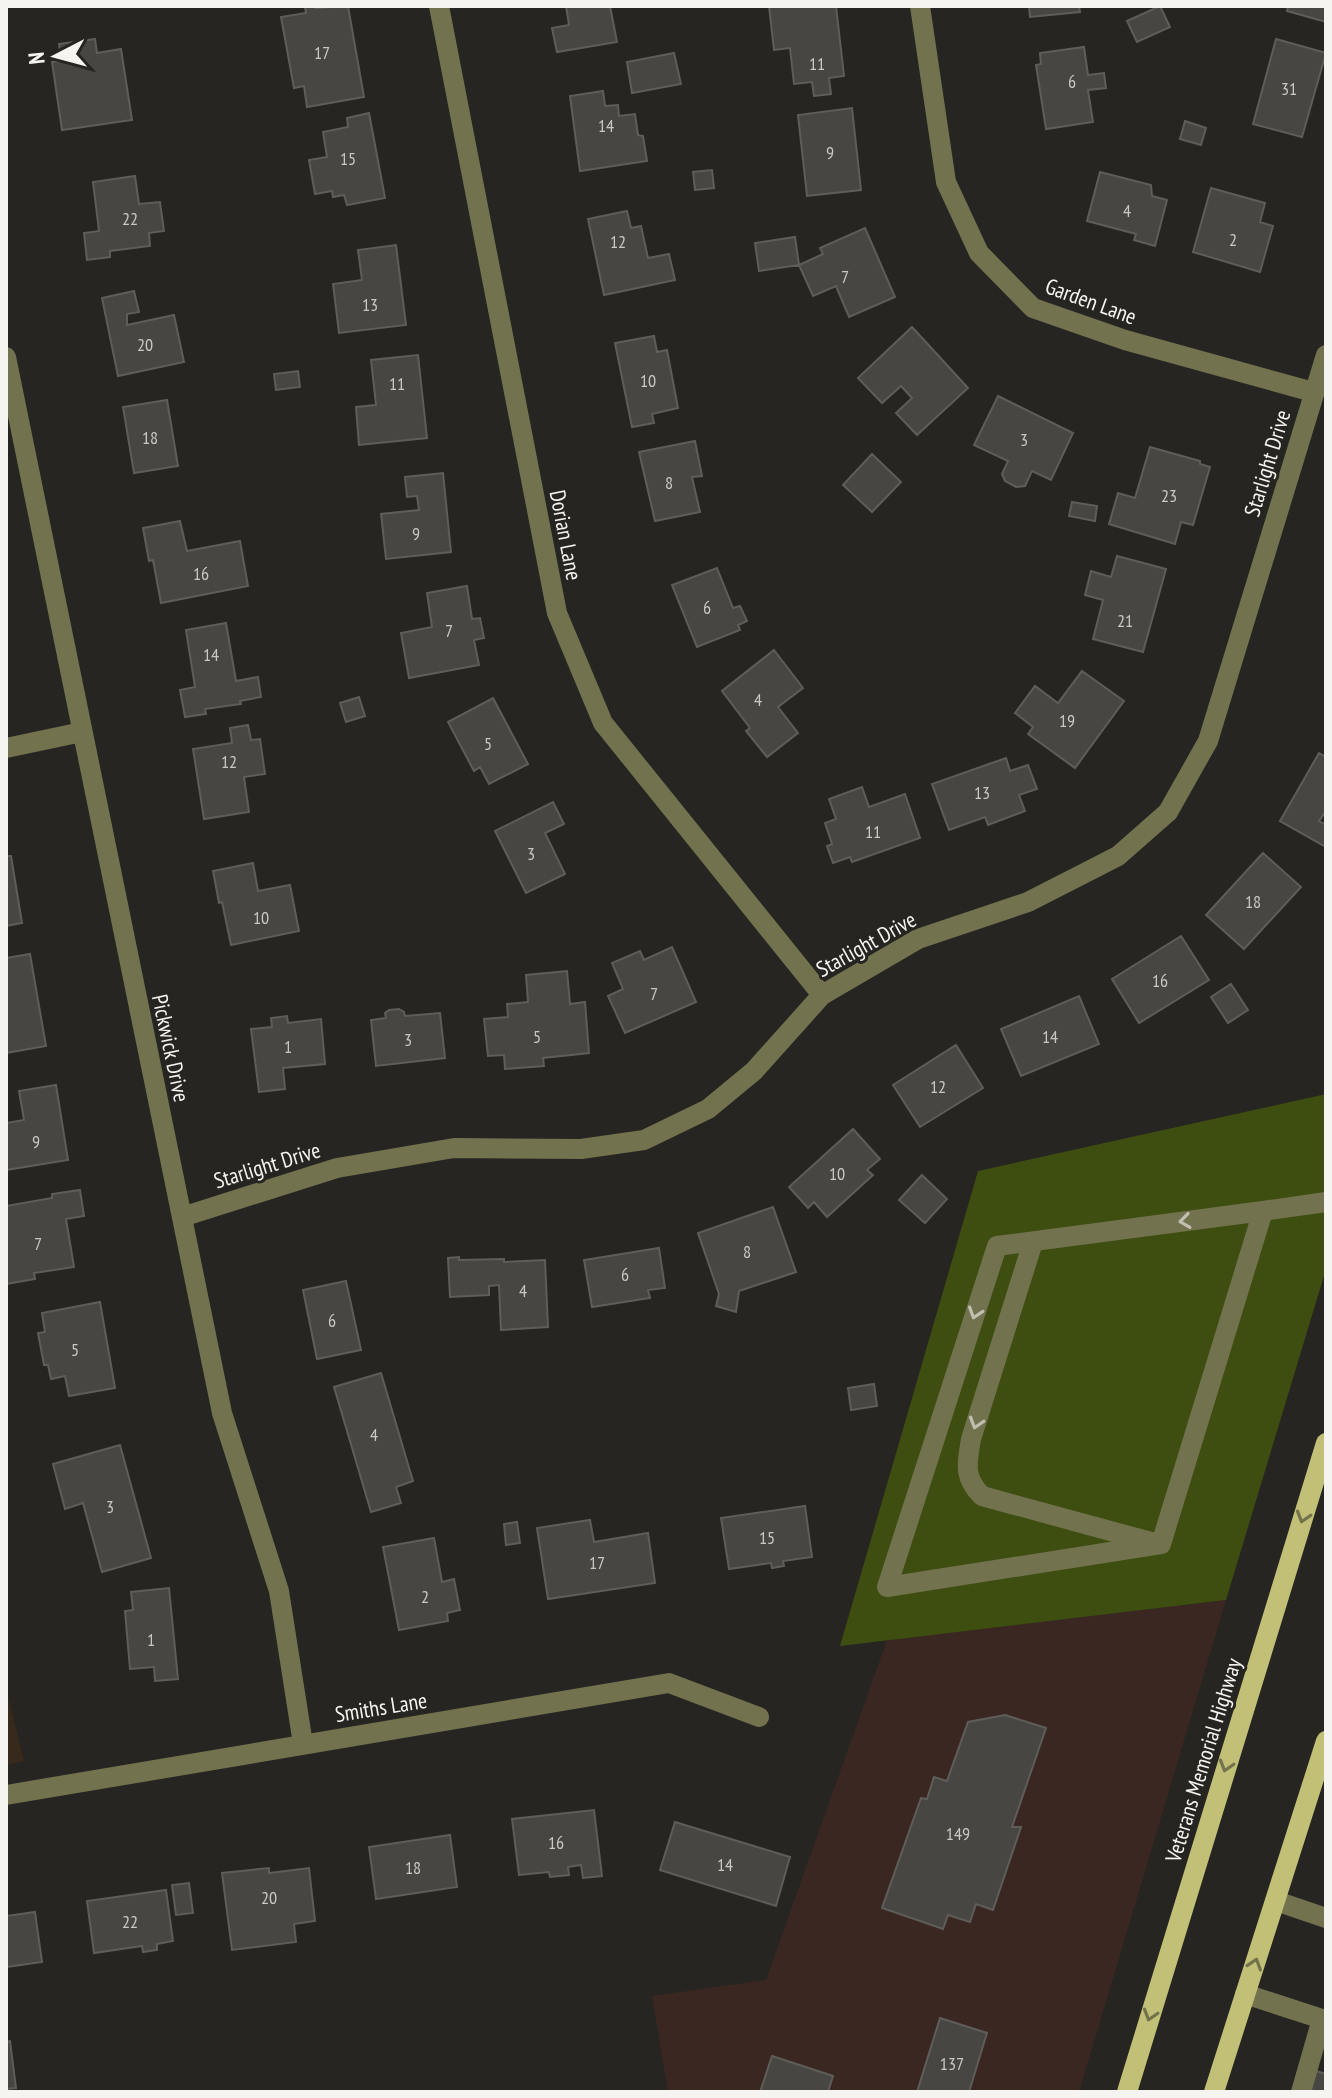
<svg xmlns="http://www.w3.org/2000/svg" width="1332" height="2098" viewBox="0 0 1332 2098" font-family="'PT Sans Narrow',sans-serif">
  <rect width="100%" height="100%" fill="#262521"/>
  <path fill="#3a2722" d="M1226 1600 1079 2092H668L652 1996 766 1980 887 1640Z"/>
  <path fill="#37291c" d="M6 1688 24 1761 6 1765Z"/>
  <path fill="#3e4d10" d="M1326 1094V1269L1226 1600 840 1646 978 1171Z"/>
  <path fill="#484642" stroke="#5e5d59" stroke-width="2" d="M305 6H315L316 8 348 6 364 97 307 107 304 86 294 88 281 17 306 13Z
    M566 6H610L617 42 557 52 552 28 569 25Z
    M769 6H836L844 76 829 78 831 94 814 96 812 82 794 84 790 48 774 50Z
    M1029 6H1079L1080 12 1030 17Z
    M1160 6 1170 27 1137 42 1127 21Z
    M1288 6H1326V22L1287 11Z
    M95 39 97 53 121 49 132 120 62 130 52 62 61 61 59 44Z
    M1276 39 1326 53 1302 137 1253 124Z
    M1084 47 1088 75 1104 73 1106 88 1088 90 1093 122 1046 129 1036 65 1041 64 1040 53Z
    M674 53 681 84 632 93 627 62Z
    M603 91 605 106 618 105 619 116 635 114 638 135 643 136 647 161 580 171 570 96Z
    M852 108 861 190 807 196 798 115Z
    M369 113 385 198 347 205 344 195 333 197 332 191 315 194 309 160 327 157 323 132 348 127 347 118Z
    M1185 121 1206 128 1201 145 1180 139Z
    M712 170 714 188 695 190 693 172Z
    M1100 172 1151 185 1152 196 1167 200 1155 246 1134 240 1136 234 1087 221Z
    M135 176 139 204 160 202 164 231 149 233 150 246 110 251V257L87 260 84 233 99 231 93 182Z
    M1211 188 1265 203 1260 222 1273 226 1260 272 1193 252Z
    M627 211 631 228 641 226 648 258 669 254 675 280 604 295 588 219Z
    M865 228 895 297 849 317 836 286 813 296 799 265 823 254 820 248Z
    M795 237 799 265 759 271 755 243Z
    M396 245 406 325 339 333 333 284 362 280 358 250Z
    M134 291 139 312 127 314V325L174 315 184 362 118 376 102 298Z
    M912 327 968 388 917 435 896 413 912 398 901 386 882 403 858 378Z
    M654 336 657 352 667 350 678 408 652 414 654 423 632 427 615 343Z
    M418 355 427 438 359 445 356 407 376 405 371 360Z
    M298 371 300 387 276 390 274 374Z
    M998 396 1073 433 1051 480 1032 471 1025 486 1016 487 1005 481 1002 474 1008 461 974 445Z
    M167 400 178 466 134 473 123 407Z
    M695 441 702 476 692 477 700 512 655 521 639 452Z
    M1150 447 1200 461V464L1210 467 1193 525 1181 522 1175 544 1109 524 1118 493 1135 498Z
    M872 454 901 482 872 512 843 485Z
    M443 473 451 552 386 559 381 514 419 510 417 496 407 497 405 477Z
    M1072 502 1097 506 1095 521 1069 516Z
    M180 521 187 551 240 541 248 586 161 603 153 560 149 561 143 528Z
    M1117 556 1166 569 1143 652 1093 639 1103 600 1085 595 1091 571 1111 577Z
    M717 568 733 608 740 606 747 621 738 625 740 630 697 647 672 585Z
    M467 586 472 619 480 618 484 638 474 640 479 665 409 678 401 633 432 627 427 593Z
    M226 623 236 681 258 677 261 697 240 701 241 704 205 709 206 714 185 717 180 690 195 687 186 630Z
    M774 650 803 688 778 707 798 733 767 757 746 731 750 728 722 691Z
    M1082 671 1124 701 1075 768 1028 734 1033 727 1015 713 1035 686 1058 703Z
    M359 697 365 716 346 722 340 703Z
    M493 698 528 764 489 784 480 767 474 771 448 722Z
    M248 725 251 740 260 739 265 774 244 777 249 812 204 819 193 749 232 743 230 728Z
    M1319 753 1326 757V811L1319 821 1326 825V847L1280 821Z
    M1006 758 1010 771 1028 765 1037 789 1019 795 1025 811 988 825 985 817 949 830 932 784Z
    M862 787 869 807 905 794 920 838 852 862 850 857 833 863 827 846 832 844 825 823 836 819 829 799Z
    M553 802 564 824 545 833 565 874 526 893 495 831Z
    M1263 853 1301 887 1244 949 1206 915Z
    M6 856H11L22 923 6 926Z
    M253 863 258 891 290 885 299 931 231 945 222 902 219 903 213 871Z
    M1181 936 1209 980 1139 1023 1112 979Z
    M672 947 696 1002 625 1033 608 996 623 989 612 963 640 951 644 960Z
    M30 954 46 1046 6 1053V958Z
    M567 971 570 1004 585 1002 589 1053 543 1058 544 1066 505 1069 504 1055 488 1056 484 1019 508 1017 507 1004 528 1002 526 975Z
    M1231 984 1248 1010 1228 1023 1211 997Z
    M1079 996 1099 1044 1021 1076 1001 1029Z
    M399 1009 404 1012 405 1016 440 1013 445 1058 376 1066 371 1020 386 1018 385 1013 389 1010Z
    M287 1016 288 1023 321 1019 325 1064 283 1068 285 1089 259 1092 251 1029 272 1027 271 1018Z
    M956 1045 983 1088 920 1127 893 1085Z
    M56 1085 68 1160 6 1170V1123L24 1120 19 1091Z
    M853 1129 880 1159 867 1170 873 1175 827 1217 814 1202 808 1208 789 1187Z
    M922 1175 947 1199 925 1223 899 1200Z
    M80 1190 84 1216 66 1219 74 1267 34 1273 35 1279 6 1284V1206L52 1198V1194Z
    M773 1207 796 1272 739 1291 736 1312 716 1306 719 1294 698 1233Z
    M659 1248 665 1288 648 1290 650 1298 592 1307 584 1260Z
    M459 1257V1260L504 1259V1262L545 1260 548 1327 501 1330 499 1285 489 1286V1295L450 1297 448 1258Z
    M346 1281 361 1350 317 1359 303 1290Z
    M100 1302 115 1388 69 1396 65 1376 51 1379 48 1365H44L38 1333 45 1332 42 1313Z
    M381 1373 413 1481 396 1487 401 1503 371 1512 334 1387Z
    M874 1384 877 1406 851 1410 848 1388Z
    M120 1445 151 1558 102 1572 83 1503 65 1509 53 1464Z
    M805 1506 812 1557 783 1561 784 1566 772 1568 771 1563 729 1569 721 1518Z
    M590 1520 594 1542 648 1533 655 1583 548 1599 537 1528Z
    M517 1522 520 1543 506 1545 504 1524Z
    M434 1538 442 1582 454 1579 460 1610 447 1613 448 1621 399 1630 383 1547Z
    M169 1588 178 1679 155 1681 154 1667 130 1669 125 1611 133 1610 131 1592Z
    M1005 1715 1046 1728 1012 1827H1021L993 1910 976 1904 970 1922 948 1915 943 1929 882 1908 921 1798 927 1799 934 1777 947 1781 968 1722Z
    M594 1810 602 1876 583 1878 581 1865 568 1867 569 1875 550 1877 549 1872 519 1875 512 1819Z
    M675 1822 790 1857 776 1906 660 1870Z
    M450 1835 457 1887 376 1899 369 1847Z
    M269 1868V1873L309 1868 315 1921 294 1924 296 1942 232 1950 222 1873Z
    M189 1883 193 1913 176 1915 172 1885Z
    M166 1890 173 1941 157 1944V1950L143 1952 142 1946 94 1953 87 1901Z
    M35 1912 42 1962 6 1967V1916Z
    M940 2018 987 2033 969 2092H917Z
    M10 2041 16 2088 6 2089V2042Z
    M772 2056 833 2076 828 2092H760Z
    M1313 2070 1326 2074V2092H1306Z"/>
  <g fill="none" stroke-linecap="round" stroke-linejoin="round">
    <path stroke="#72724f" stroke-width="20" d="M439 6 557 613 603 723 822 995
      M920 6 946 182 979 253 1033 308 1125 340 1313 392
      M6 357 222 1413 279 1591 303 1744
      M6 748 82 732
      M1263 1211 997 1246 887 1587 1161 1544 1263 1211 1326 1202
      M182 1217 337 1168 454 1148 581 1149 644 1140 708 1109 754 1071 822 995 918 939 1028 902 1118 856 1168 812 1208 741 1326 355
      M1033 1242 971 1439C967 1464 963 1477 982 1496L1151 1542
      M6 1795 669 1683 759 1717
      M1276 1901 1326 1918
      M1245 1994 1322 2019 1301 2092"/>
    <path stroke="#c1c076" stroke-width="20" d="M1127 2092 1326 1443
      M1214 2092 1326 1741"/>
  </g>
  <defs><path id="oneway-chevron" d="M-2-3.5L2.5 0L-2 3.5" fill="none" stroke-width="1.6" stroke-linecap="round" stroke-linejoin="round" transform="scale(2)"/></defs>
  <g stroke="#c1c0b0">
    <use href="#oneway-chevron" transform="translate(1185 1221) rotate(172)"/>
    <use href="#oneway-chevron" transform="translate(975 1313) rotate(108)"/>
    <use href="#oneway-chevron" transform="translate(976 1423) rotate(107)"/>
  </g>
  <g stroke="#74724c">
    <use href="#oneway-chevron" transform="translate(1303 1517) rotate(107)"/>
    <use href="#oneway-chevron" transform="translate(1226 1766) rotate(107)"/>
    <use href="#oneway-chevron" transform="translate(1255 1964) rotate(-72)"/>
    <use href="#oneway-chevron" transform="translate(1150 2015) rotate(107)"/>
  </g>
  <g text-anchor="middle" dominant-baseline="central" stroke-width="6" stroke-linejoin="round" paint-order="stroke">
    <g font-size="18" fill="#cac8c5">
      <text x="322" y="52">17</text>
      <text x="817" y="63">11</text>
      <text x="1072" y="81">6</text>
      <text x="1289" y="88">31</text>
      <text x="606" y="125">14</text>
      <text x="830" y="152">9</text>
      <text x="348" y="158">15</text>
      <text x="1127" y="210">4</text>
      <text x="130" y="218">22</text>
      <text x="1233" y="239">2</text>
      <text x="618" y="241">12</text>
      <text x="845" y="276">7</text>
      <text x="370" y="304">13</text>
      <text x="145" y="344">20</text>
      <text x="648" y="380">10</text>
      <text x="397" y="383">11</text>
      <text x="150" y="437">18</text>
      <text x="1024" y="439">3</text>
      <text x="669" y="482">8</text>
      <text x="1169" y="495">23</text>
      <text x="416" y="533">9</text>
      <text x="201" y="573">16</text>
      <text x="707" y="607">6</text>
      <text x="1125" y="620">21</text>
      <text x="449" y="630">7</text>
      <text x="211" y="654">14</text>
      <text x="758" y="699">4</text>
      <text x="1067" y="720">19</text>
      <text x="488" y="743">5</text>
      <text x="229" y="761">12</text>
      <text x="982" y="792">13</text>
      <text x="873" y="831">11</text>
      <text x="531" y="853">3</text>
      <text x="1253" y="901">18</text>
      <text x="261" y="917">10</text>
      <text x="1160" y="980">16</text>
      <text x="654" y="993">7</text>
      <text x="537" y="1036">5</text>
      <text x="1050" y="1036">14</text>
      <text x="408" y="1039">3</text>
      <text x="288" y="1046">1</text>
      <text x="938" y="1086">12</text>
      <text x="36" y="1141">9</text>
      <text x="837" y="1173">10</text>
      <text x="38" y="1243">7</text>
      <text x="747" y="1251">8</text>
      <text x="625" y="1274">6</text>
      <text x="523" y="1290">4</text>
      <text x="332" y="1320">6</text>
      <text x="75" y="1349">5</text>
      <text x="374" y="1434">4</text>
      <text x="110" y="1506">3</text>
      <text x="767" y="1537">15</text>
      <text x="597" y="1562">17</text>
      <text x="425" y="1596">2</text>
      <text x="151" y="1639">1</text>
      <text x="958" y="1833">149</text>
      <text x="556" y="1842">16</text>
      <text x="725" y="1864">14</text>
      <text x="413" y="1867">18</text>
      <text x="269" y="1897">20</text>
      <text x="130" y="1921">22</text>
      <text x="952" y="2063">137</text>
    </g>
    <g font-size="22" fill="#f5f4f1" stroke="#262521">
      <text transform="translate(1091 301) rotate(20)">Garden Lane</text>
      <text transform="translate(1267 463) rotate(-73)">Starlight Drive</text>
      <text transform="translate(566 535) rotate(79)">Dorian Lane</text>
      <text transform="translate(866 944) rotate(-29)">Starlight Drive</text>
      <text transform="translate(171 1048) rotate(78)">Pickwick Drive</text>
      <text transform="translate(267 1165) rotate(-17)">Starlight Drive</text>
      <text transform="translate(381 1707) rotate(-9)">Smiths Lane</text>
      <text transform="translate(1203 1760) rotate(-73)">Veterans Memorial Highway</text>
    </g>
  </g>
  <rect width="1332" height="2098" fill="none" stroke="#f5f4f1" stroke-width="16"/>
  <g transform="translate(56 56) rotate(264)" stroke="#262521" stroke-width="6" paint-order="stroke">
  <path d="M0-6L14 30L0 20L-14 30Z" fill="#f5f4f1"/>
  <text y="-12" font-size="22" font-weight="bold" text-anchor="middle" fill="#f5f4f1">N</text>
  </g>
</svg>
